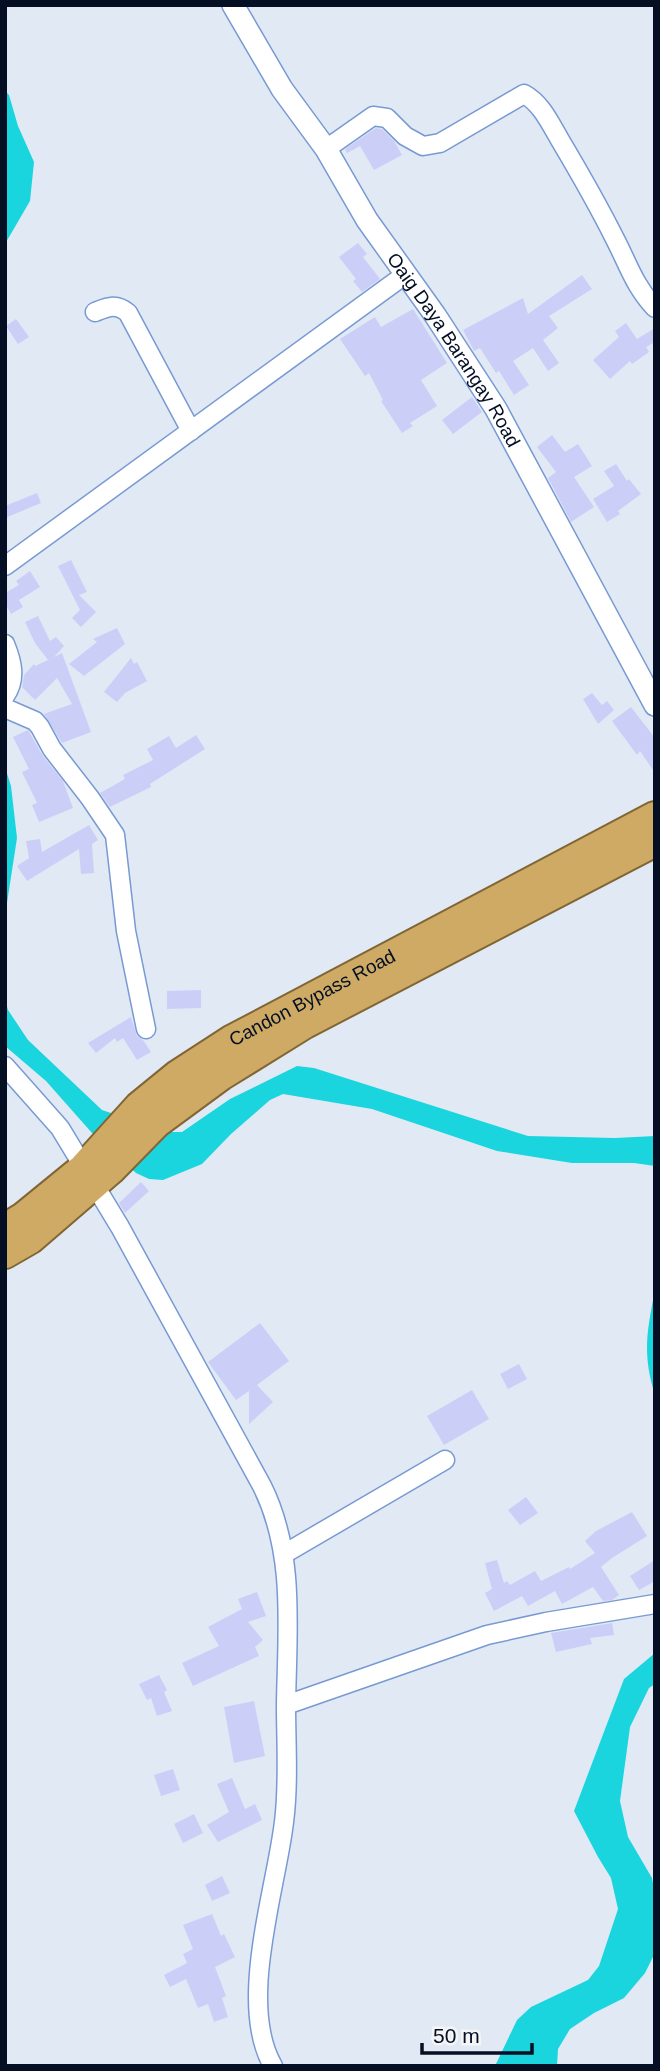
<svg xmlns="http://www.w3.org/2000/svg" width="660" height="2071" viewBox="0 0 660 2071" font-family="Arial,sans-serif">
  <rect width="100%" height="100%" fill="#e1e9f5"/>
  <path fill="#1ad5de" d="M5 91 9 95 18 126 34 162 30 201 5 244Z
    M5 767 11 786 17 838 5 916Z
    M5 1000 8 1010 28 1040 102 1110 168 1132H182L230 1099 297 1066 314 1068 528 1136 615 1138 655 1136V1166L634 1163H572L497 1151 372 1109 283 1094 270 1100 231 1134 202 1164 163 1180 149 1179 136 1173 92 1133 46 1081 5 1046Z
    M655 1290V1395C642 1354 647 1331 655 1290Z
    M655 1653V1684L649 1688 630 1727 620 1801 628 1837 652 1878 655 1894V1953L645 1973 624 1998 594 2013 570 2029 558 2049 557 2066H495L517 2020 531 2007 588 1980 599 1966 618 1909 611 1878 598 1857 574 1811 624 1679Z"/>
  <path fill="#cbcff8" d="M376 128 382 129 394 141 402 155 374 170 360 146 347 153 345 149Z
    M358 243 367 254 363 257 380 279 362 292 353 281 356 279 339 257Z
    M582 275 592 289 549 316 558 328 543 340 559 363 548 371 533 348 513 361 529 385 514 395 499 371 496 373 480 348 474 351 463 330 523 298 528 314Z
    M413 309 447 363 421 380 437 406 410 423 413 426 402 433 381 401 383 400 369 373 365 376 340 339 375 317 381 327Z
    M16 319 29 337 18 344 6 326Z
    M626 323 637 339 655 328V342L646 347 649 352 632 364 630 361 610 379 593 360 619 337 615 331Z
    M472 397 482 412 453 434 442 420Z
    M552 435 565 452 578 444 592 466 574 477 594 507 571 522 548 478 556 472 537 447Z
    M616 464 627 481 629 479 641 494 618 511 620 514 607 522 593 499 614 486 604 471Z
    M37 493 41 503 5 518V506Z
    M71 560 87 592 79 595 96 612 81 627 72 618 80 610 58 566Z
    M30 571 40 587 19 600 23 607 11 614 5 603V593L19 585 16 581Z
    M38 616 50 641 56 637 64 646 54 657 62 653 91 732 62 743 44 714 72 704 57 678 35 700 22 687 24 675 34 664 35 666 48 660 35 643 25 622Z
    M117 628 125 644 84 676 69 664 97 642 93 639Z
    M131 658 134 664 137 662 147 681 125 693 117 702 104 692Z
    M592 693 602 705 607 701 614 710 598 724 583 699Z
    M631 707 655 738V773L640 751 637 755 612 721Z
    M28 730 43 756 63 781 73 808 39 822 32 805 37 803 22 772 29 769 13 737Z
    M196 735 205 749 150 784 151 787 110 807 100 793 125 779 123 775 153 760 147 749 169 736 176 748Z
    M89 825 98 840 92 844 94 873 81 874 79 849 27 881 17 866 29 858 26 841 40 839 42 852Z
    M201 990V1008L167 1009V991Z
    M131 1017 137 1036 143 1040 151 1052 137 1060 123 1038 117 1042 115 1038 96 1053 88 1043Z
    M141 1182 149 1191 125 1213 119 1203Z
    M260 1323 289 1361 257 1385 273 1402 249 1424V1391L236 1400 208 1362Z
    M519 1364 527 1379 508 1389 500 1374Z
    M472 1390 489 1419 444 1445 427 1416Z
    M526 1497 538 1513 520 1525 508 1510Z
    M632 1512 647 1536 612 1558 601 1567 619 1595 612 1600 603 1601 593 1587 562 1604 555 1591 528 1606 522 1596 494 1611 485 1593 492 1589 485 1563 497 1560 504 1583 507 1581 510 1585 535 1571 541 1581 569 1567 570 1569 595 1553 585 1541 596 1531Z
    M655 1560V1581L639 1590 630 1576Z
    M257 1592 266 1616 248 1622 263 1640 255 1647 259 1656 193 1686 182 1663 219 1646 208 1627 242 1609 238 1599Z
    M612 1623 614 1635 590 1638 592 1644 556 1652 551 1633Z
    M159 1675 167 1690 164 1692 172 1711 157 1716 151 1698 147 1700 139 1684Z
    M254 1701 265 1756 234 1763 224 1707Z
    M173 1769 180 1790 161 1796 154 1775Z
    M232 1778 245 1809 255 1804 262 1820 218 1842 207 1825 229 1812 217 1784Z
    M194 1814 203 1833 183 1843 174 1824Z
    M222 1876 230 1893 212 1901 205 1885Z
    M212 1914 221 1936 224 1934 235 1957 215 1967 226 1996 222 1998 228 2017 214 2022 208 2004 198 2008 186 1979 170 1987 164 1975 187 1963 183 1954 193 1949 183 1925Z"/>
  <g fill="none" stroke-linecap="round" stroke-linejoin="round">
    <defs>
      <path id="minor" d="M326 149 373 116 387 118 405 136 423 146 440 143 524 94C541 103 550 123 560 140 579 172 598 205 615 239 629 266 634 285 655 308
        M95 312C108 307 116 303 128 313L191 431
        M5 566 406 274
        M5 644C12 661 17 679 5 696
        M5 708 35 721 40 727 52 749 90 798 115 835 126 931 146 1029
        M5 1066 60 1128 120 1227 262 1486C296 1554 287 1631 286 1705 286 1743 289 1783 284 1822 276 1890 237 2004 273 2066
        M284 1554 445 1460
        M286 1705 487 1635 546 1622 655 1604"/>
      <g id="tertiary">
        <path id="s1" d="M233 5 282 89 326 149 367 220 435 315 496 409 655 705"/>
      </g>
      <g id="trunk">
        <path id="s2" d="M5 1228 23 1217 83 1168 139 1106 177 1075 231 1040 655 816"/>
        <path d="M5 1254 31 1239 111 1170 157 1123 221 1076 305 1024 655 842"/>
      </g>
    </defs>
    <use href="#minor" stroke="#789ad3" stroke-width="21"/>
    <use href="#tertiary" stroke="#789ad3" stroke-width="24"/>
    <use href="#trunk" stroke="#806635" stroke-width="32"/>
    <use href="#minor" stroke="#fff" stroke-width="18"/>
    <use href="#tertiary" stroke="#fff" stroke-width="21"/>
    <use href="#trunk" stroke="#cfaa64" stroke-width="28"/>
  </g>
  <g text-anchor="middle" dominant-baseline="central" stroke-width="5" stroke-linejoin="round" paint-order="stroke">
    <g font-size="19" fill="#040f23" stroke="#f5f5f5">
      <text stroke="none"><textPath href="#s1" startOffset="410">Oaig Daya Barangay Road</textPath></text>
      <text stroke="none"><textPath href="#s2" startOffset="387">Candon Bypass Road</textPath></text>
    </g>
  </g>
  <rect width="660" height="2071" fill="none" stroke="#040f23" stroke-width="14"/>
  <path d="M422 2043v10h110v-10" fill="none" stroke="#040f23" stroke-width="3.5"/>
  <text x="433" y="2043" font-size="21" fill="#040f23" stroke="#f5f5f5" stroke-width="5" paint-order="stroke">50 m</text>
</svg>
